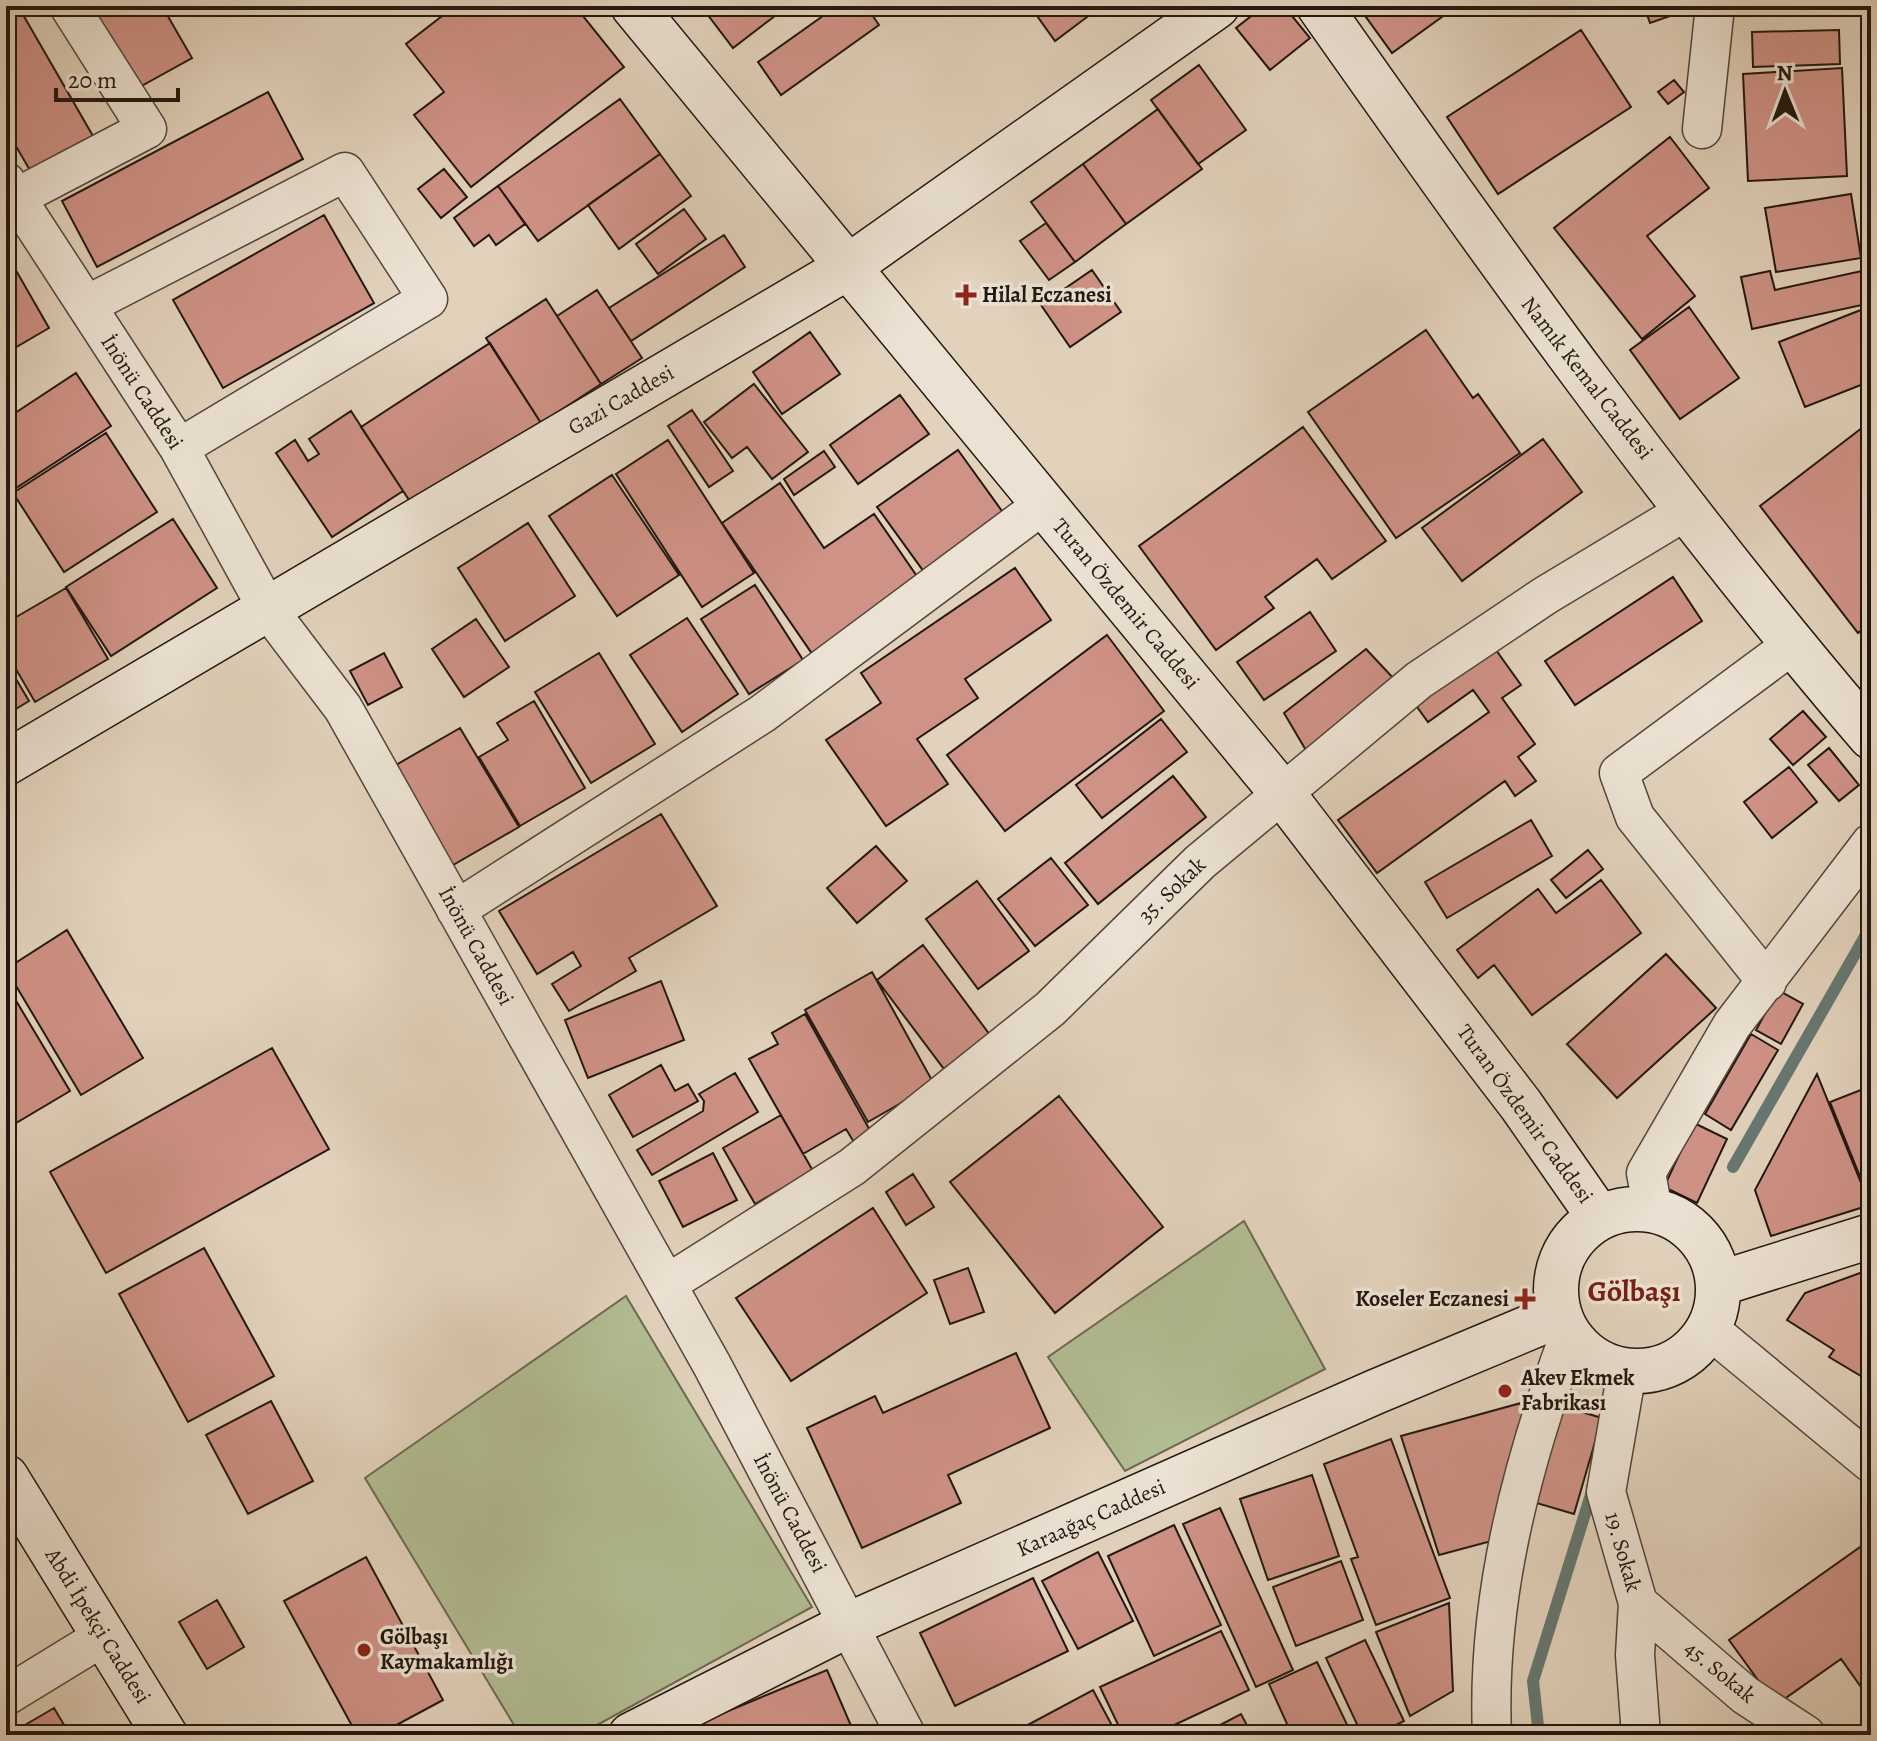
<svg xmlns="http://www.w3.org/2000/svg" width="1877" height="1741" viewBox="0 0 1877 1741" font-family="Alegreya,serif">
  <rect width="100%" height="100%" fill="#e2d2bc"/>
  <filter id="stains"><feTurbulence type="fractalNoise" baseFrequency=".0025" numOctaves="4"/><feColorMatrix values="0 0 0 0 .2 0 0 0 0 .09 0 0 0 0 .02 0 0 0 .5 -.17"/></filter>
  <radialGradient id="worn" r=".72"><stop offset=".6" stop-color="#630" stop-opacity="0"/><stop offset="1" stop-color="#630" stop-opacity=".3"/></radialGradient>
  <path fill="#b2bc92" stroke="#6a6a51" stroke-width="2" d="M1244 1221 1325 1369 1125 1471 1048 1357Z
    M626 1296 812 1607 579 1735H520L365 1478Z"/>
  <g fill="none" stroke-linecap="round" stroke-linejoin="round">
    <path stroke="#677871" stroke-width="12" d="M1733 1167 1871 926
      M1539 1735 1533 1681 1593 1488"/>
  </g>
  <path fill="#cf9286" stroke="#221810" stroke-width="2" d="M6 6H18L97 143 35 179 6 129Z
    M89 6H162L192 58 136 89Z
    M455 6H575L624 67 471 187 414 115 444 92 406 44Z
    M701 6H788L733 48Z
    M837 6H866L879 25 781 95 758 62Z
    M1030 6H1098L1099 8 1055 41Z
    M1264 6H1284L1310 38 1270 70 1236 28Z
    M1358 6H1457L1392 53Z
    M1644 6H1673L1676 14 1650 23Z
    M1861 6H1871V26Z
    M1581 30 1631 107 1498 194 1447 117Z
    M1839 30 1840 64 1753 67 1752 32Z
    M1199 65 1246 130 1198 164 1151 100Z
    M1842 68 1847 176 1748 181 1743 74Z
    M1674 80 1684 92 1668 104 1658 92Z
    M268 92 303 159 97 267 62 201Z
    M620 99 660 154 538 241 498 186Z
    M1158 109 1202 169 1126 224 1083 164Z
    M1670 137 1709 188 1647 236 1695 296 1642 339 1554 228Z
    M660 154 691 196 619 249 588 205Z
    M1083 164 1126 224 1075 262 1031 202Z
    M444 169 467 197 441 218 418 189Z
    M498 186 525 224 496 245 489 235 474 246 454 218Z
    M1851 194 1861 258 1776 272 1765 208Z
    M684 209 706 239 658 274 636 244Z
    M324 215 374 303 223 388 173 300Z
    M1046 223 1075 262 1049 280 1020 241Z
    M724 235 745 267 631 341 609 308Z
    M6 253 49 328 6 353Z
    M1871 269V303L1752 329 1741 277 1770 271 1775 290Z
    M1092 270 1121 312 1070 347 1041 305Z
    M597 290 642 358 601 384 557 316Z
    M546 299 601 384 541 423 486 338Z
    M1871 306V381L1805 407 1779 342Z
    M1689 307 1739 378 1680 419 1630 350Z
    M1426 330 1473 398 1478 394 1520 453 1396 538 1308 412Z
    M810 332 840 374 782 414 753 372Z
    M490 343 541 423 413 506 361 427Z
    M76 373 111 426 16 488 6 472V419Z
    M754 384 808 452 772 479 747 447 732 458 704 422Z
    M900 395 929 434 858 484 830 445Z
    M692 410 733 471 709 487 668 426Z
    M351 411 403 491 332 537 276 453 295 440 308 461 319 454 309 439Z
    M1871 421V622L1858 633 1760 506Z
    M1303 427 1386 541 1332 579 1317 559 1265 597 1274 608 1216 650 1139 546Z
    M106 433 157 512 64 572 13 493Z
    M1543 439 1582 492 1462 581 1422 528Z
    M668 440 754 573 702 607 616 474Z
    M958 450 1007 518 927 576 877 507Z
    M824 451 835 467 794 495 784 479Z
    M612 475 679 575 617 616 549 516Z
    M780 483 824 548 874 514 923 585 815 658 722 523Z
    M173 519 217 588 111 656 66 587Z
    M528 523 575 596 505 641 458 568Z
    M1015 568 1051 620 965 679 978 698 917 739 948 784 886 826 826 740 881 703 861 673Z
    M1673 577 1702 621 1575 705 1545 661Z
    M755 585 803 660 749 694 701 619Z
    M66 588 108 659 35 702 6 652V623Z
    M1310 612 1336 651 1264 700 1237 662Z
    M687 618 738 694 682 732 630 655Z
    M476 619 509 667 464 697 432 649Z
    M1107 635 1164 711 1005 831 947 755Z
    M1491 643 1521 685 1502 698 1535 744 1518 757 1536 781 1515 796 1505 781 1377 873 1338 820 1489 712 1473 690 1428 722 1412 700Z
    M1366 649 1395 680 1307 752 1284 713Z
    M384 653 402 687 368 705 350 671Z
    M599 653 655 744 591 783 535 692Z
    M6 662 29 701 6 715Z
    M534 701 585 788 520 826 479 757 508 740 497 723Z
    M1803 711 1826 737 1793 765 1770 739Z
    M1161 719 1187 752 1102 818 1076 785Z
    M460 728 519 827 448 868 389 769Z
    M1829 748 1859 785 1839 801 1808 765Z
    M1789 767 1817 802 1772 838 1744 802Z
    M1173 776 1206 817 1098 904 1065 863Z
    M661 814 717 906 629 958 636 971 569 1011 552 984 581 966 573 952 537 974 499 911Z
    M1531 820 1552 856 1447 918 1425 882Z
    M876 846 907 881 857 923 827 888Z
    M1588 850 1603 869 1566 898 1551 880Z
    M1051 858 1088 905 1035 946 998 899Z
    M1601 880 1641 933 1532 1015 1494 965 1478 978 1457 950 1538 889 1556 913Z
    M977 881 1029 951 978 989 926 919Z
    M67 930 143 1058 81 1095 6 969Z
    M923 945 990 1035 944 1069 877 980Z
    M1666 954 1716 1008 1617 1098 1567 1044Z
    M872 972 934 1084 868 1122 805 1010Z
    M661 981 684 1040 588 1078 565 1020Z
    M9 989 70 1091 6 1129V990Z
    M1778 990 1803 1004 1781 1044 1756 1030Z
    M805 1014 872 1134 855 1144 846 1129 803 1154 749 1059 778 1044 772 1033Z
    M1751 1034 1778 1050 1731 1130 1705 1114Z
    M272 1048 329 1149 106 1273 50 1172Z
    M661 1065 675 1091 688 1084 698 1101 633 1137 609 1095Z
    M735 1073 758 1112 652 1175 637 1150 703 1111 704 1101 699 1094Z
    M1817 1074 1870 1205 1771 1236 1755 1190Z
    M1871 1086V1187L1865 1189 1830 1102Z
    M1059 1096 1163 1227 1055 1313 950 1182Z
    M781 1115 813 1171 755 1204 723 1148Z
    M1694 1123 1727 1139 1697 1203 1664 1187Z
    M713 1153 737 1200 683 1227 659 1181Z
    M913 1174 934 1207 906 1225 886 1192Z
    M873 1208 927 1293 791 1381 736 1298Z
    M204 1248 274 1376 188 1422 119 1294Z
    M968 1268 984 1312 950 1324 934 1280Z
    M1871 1269V1382L1829 1357 1834 1350 1787 1320 1805 1293Z
    M1016 1353 1050 1428 948 1475 961 1503 862 1548 807 1428 875 1396 883 1413Z
    M1532 1400 1499 1539 1439 1555 1401 1436Z
    M271 1401 313 1481 248 1514 206 1435Z
    M1551 1403 1602 1418 1574 1514 1523 1499Z
    M1391 1439 1450 1598 1376 1625 1351 1559 1358 1557 1324 1464Z
    M1312 1475 1339 1556 1268 1580 1240 1499Z
    M1220 1508 1293 1670 1256 1687 1183 1524Z
    M1174 1525 1221 1625 1154 1656 1108 1556Z
    M1870 1540 1871 1701 1841 1659 1776 1705 1729 1640Z
    M1098 1552 1133 1621 1078 1649 1042 1581Z
    M366 1557 443 1700 378 1735H357L284 1601Z
    M1341 1561 1363 1620 1296 1646 1273 1587Z
    M1033 1578 1068 1651 955 1706 920 1633Z
    M217 1600 244 1647 207 1669 179 1622Z
    M1449 1603 1453 1691 1410 1716 1376 1632Z
    M6 1624 14 1637 6 1642Z
    M1221 1631 1249 1690 1153 1735H1123L1100 1687Z
    M1365 1640 1404 1721 1376 1735H1362L1326 1658Z
    M1317 1662 1352 1735H1292L1269 1684Z
    M827 1670 855 1735H670Z
    M1093 1690 1117 1735H1009Z
    M54 1708 70 1735H8Z
    M1241 1714 1252 1735H1201Z"/>
  <g fill="none" stroke-linecap="round" stroke-linejoin="round">
    <defs>
      <path id="street" d="M1702 129 1715 6
        M6 182 179 448 267 608 343 708 712 1365 906 1735
        M6 203 147 129 69 6
        M87 305 345 172 428 299 179 448
        M456 910 762 714 1044 504
        M1767 982 1635 817 1619 773 1792 645
        M1653 1210 1646 1173 1732 1025 1871 843
        M667 1284 852 1167 1050 1009 1200 862 1419 680 1546 595 1689 509
        M1709 1329 1871 1463
        M1627 1371 1606 1492 1638 1603 1635 1655 1641 1735
        M1638 1603 1745 1695 1806 1735
        M6 1696 104 1636
        M1492 1735C1486 1598 1522 1464 1569 1336"/>
      <path id="secondary" d="M633 6 1282 793 1521 1105 1599 1217
        M1319 6C1495 256 1672 505 1871 737
        M6 763 848 267 1217 6
        M1556 1290a81 81 0 1 1 162 0a81 81 0 1 1-162 0Z
        M1718 1284 1871 1236
        M6 1477 165 1735
        M631 1735 848 1625 1375 1392 1559 1315"/>
    </defs>
    <use href="#street" stroke="#52463b" stroke-width="41"/>
    <use href="#secondary" stroke="#221810" stroke-width="47"/>
    <use href="#street" stroke="#ece2d3" stroke-width="38"/>
    <use href="#secondary" stroke="#ece2d3" stroke-width="44"/>
  </g>
  <g fill="#8f2418" stroke="#ece2d3" stroke-width="3">
    <path d="M962 283h8v8h8v8h-8v8h-8v-8h-8v-8h8z"/>
    <path d="M1521 1287h8v8h8v8h-8v8h-8v-8h-8v-8h8z"/>
    <circle cx="1505" cy="1391" r="8"/>
    <circle cx="364" cy="1650" r="8"/>
  </g>
  <g text-anchor="middle" dominant-baseline="central" stroke-width="7" stroke-linejoin="round" paint-order="stroke">
    <g font-size="22" font-weight="bold" fill="#221810" stroke="#ece2d3" text-anchor="start">
      <text x="982" y="295">Hilal Eczanesi</text>
      <text x="1509" y="1299" text-anchor="end">Koseler Eczanesi</text>
      <text x="1521" y="1378">Akev Ekmek<tspan x="1521" dy="25">Fabrikası</tspan></text>
      <text x="380" y="1637">Gölbaşı<tspan x="380" dy="25">Kaymakamlığı</tspan></text>
    </g>
    <g font-size="22" fill="#221810" stroke="#ece2d3">
      <text transform="translate(1587 378) rotate(52)">Namık Kemal Caddesi</text>
      <text transform="translate(142 392) rotate(57)">İnönü Caddesi</text>
      <text transform="translate(621 400) rotate(-30)">Gazi Caddesi</text>
      <text transform="translate(1126 604) rotate(50)">Turan Özdemir Caddesi</text>
      <text transform="translate(1172 890) rotate(-44)">35. Sokak</text>
      <text transform="translate(476 946) rotate(61)">İnönü Caddesi</text>
      <text transform="translate(1525 1114) rotate(54)">Turan Özdemir Caddesi</text>
      <text transform="translate(790 1513) rotate(62)">İnönü Caddesi</text>
      <text transform="translate(1091 1518) rotate(-24)">Karaağaç Caddesi</text>
      <text transform="translate(1623 1552) rotate(74)">19. Sokak</text>
      <text transform="translate(98 1626) rotate(58)">Abdi İpekçi Caddesi</text>
      <text transform="translate(1720 1672) rotate(39)">45. Sokak</text>
    </g>
    <g font-size="30" font-weight="bold" fill="#7a1f14" stroke="#ece2d3">
      <text x="1634" y="1291">Gölbaşı</text>
    </g>
  </g>
  <rect width="1877" height="1741" fill="none" stroke="#e2d2bc" stroke-width="32"/>
  <rect x="8" y="8" width="1861" height="1725" fill="none" stroke="#221810" stroke-width="4"/>
  <rect x="16" y="16" width="1845" height="1709" fill="none" stroke="#221810" stroke-width="2"/>
  <g transform="translate(1785 92) rotate(359)" stroke="#ece2d3" stroke-width="6" paint-order="stroke">
  <path d="M0-6L14 30L0 20L-14 30Z" fill="#221810"/>
  <text y="-12" font-size="22" font-weight="bold" text-anchor="middle" fill="#221810">N</text>
  </g>
  <path d="M56 88v12h122v-12" fill="none" stroke="#221810" stroke-width="4"/>
  <text x="68" y="88" font-size="24" fill="#221810" stroke="#ece2d3" stroke-width="6" paint-order="stroke">20 m</text>
  <rect width="100%" height="100%" filter="url(#stains)"/>
  <rect width="100%" height="100%" fill="url(#worn)"/>
</svg>
